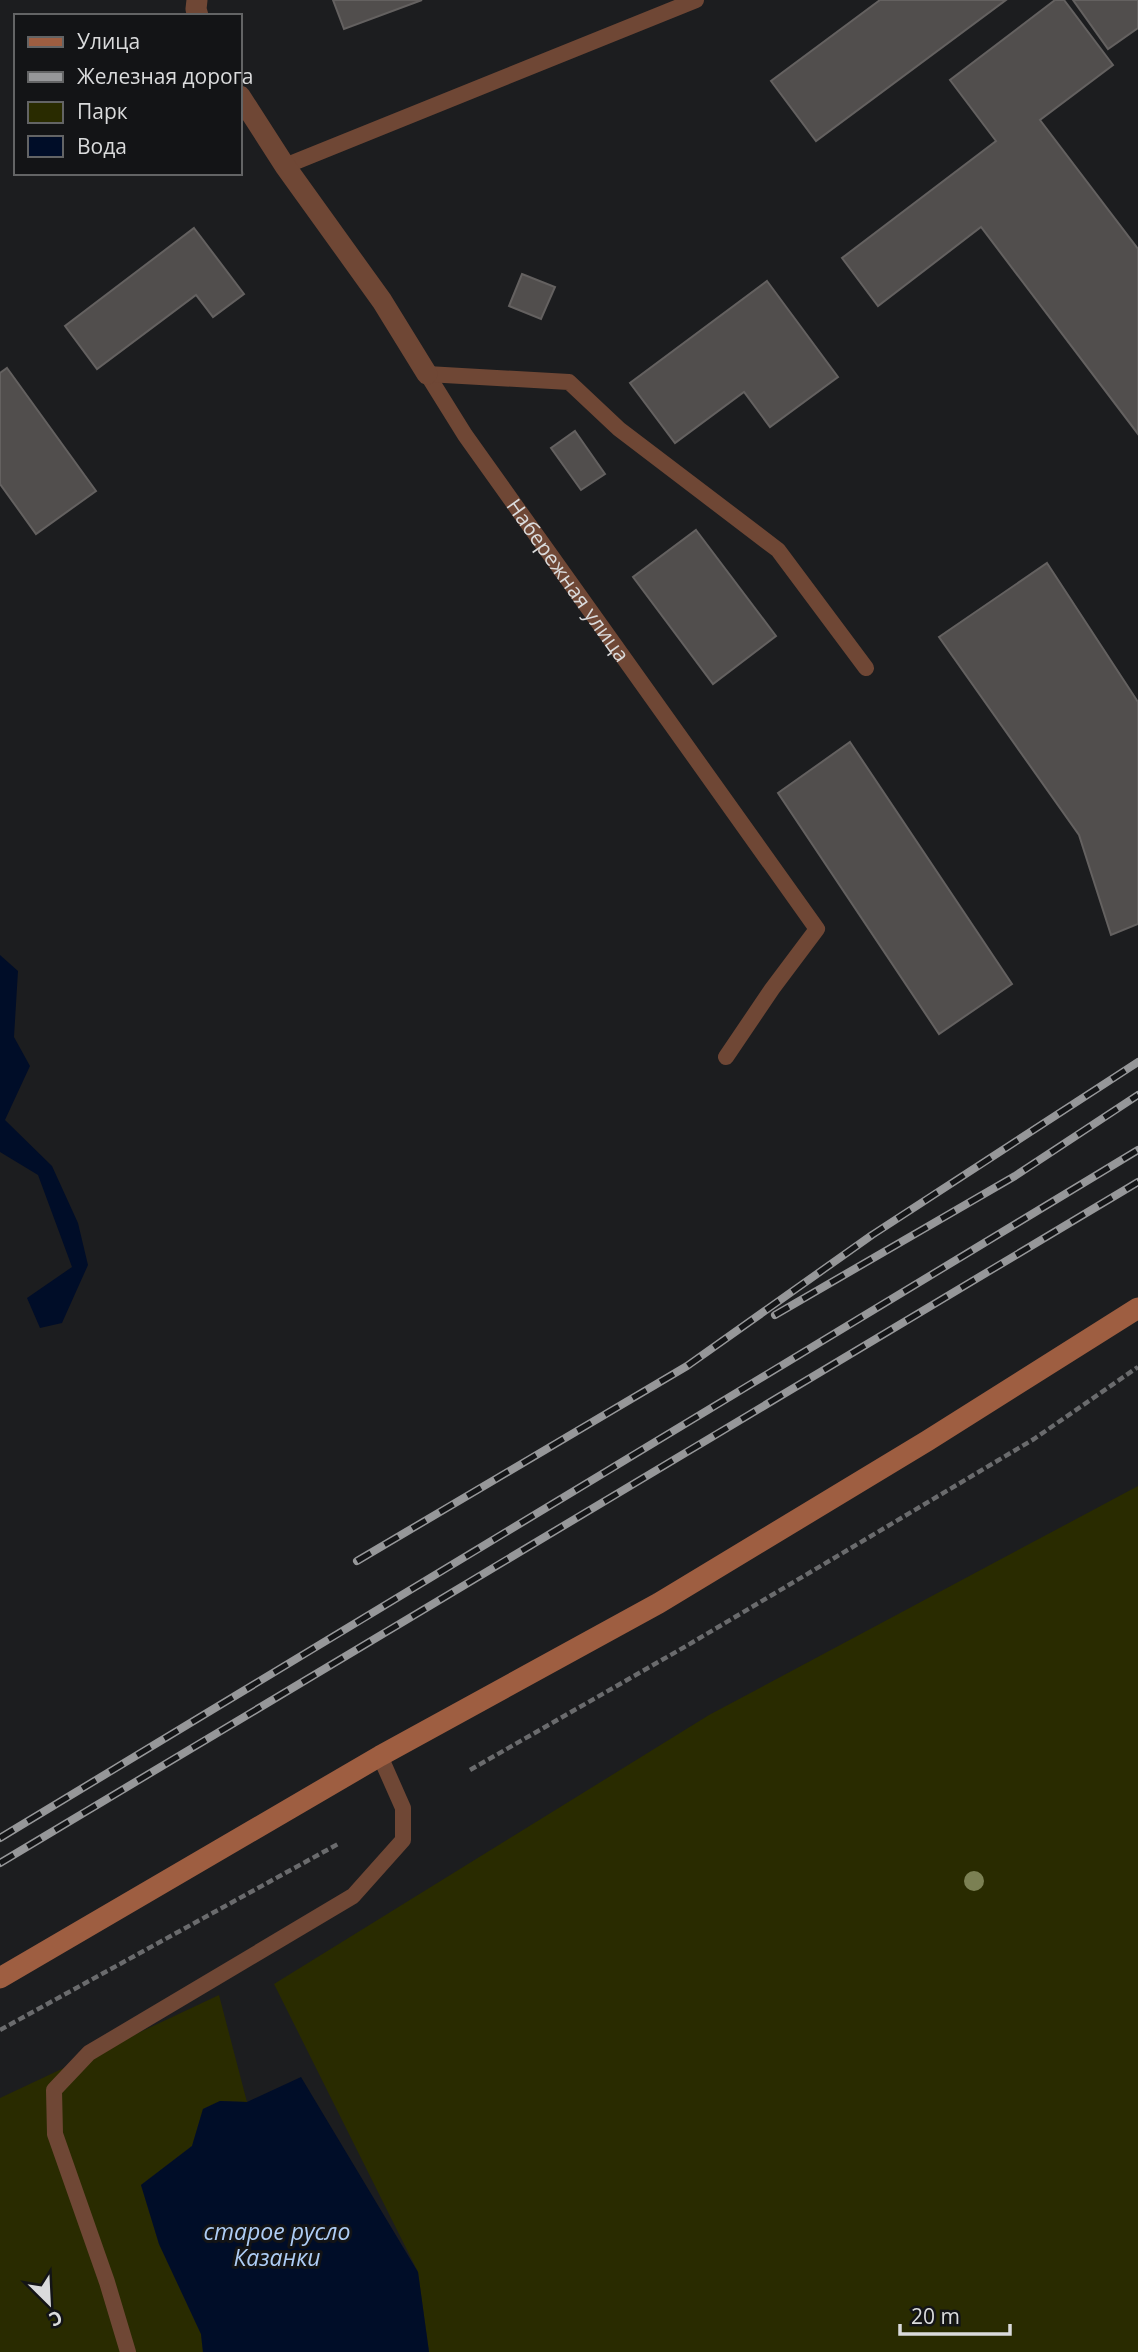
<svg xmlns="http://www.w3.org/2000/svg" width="1138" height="2352" viewBox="0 0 1138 2352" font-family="'Open Sans',sans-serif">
  <rect width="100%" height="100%" fill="#1c1d1f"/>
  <path fill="#292b00" d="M1138 1486V2352H429L418 2272 274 1984 709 1715Z
    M219 1995 247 2102 220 2101 203 2109 192 2146 141 2185 159 2244 201 2334 203 2352H0V2098Z"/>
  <path fill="#000d28" d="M0 955 18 971 14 1037 30 1066 5 1120 52 1166 78 1223 88 1265 62 1323 40 1328 27 1298 72 1267 38 1175 0 1152Z
    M301 2077 418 2272 429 2352H203L201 2334 159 2244 141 2185 192 2146 203 2109 220 2101 247 2102Z"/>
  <path fill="#514e4d" stroke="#646160" stroke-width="2" d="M333 0H422L344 29Z
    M880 0H1006L816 141 771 81Z
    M1055 0H1064L1113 65 1040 120 1138 249V434L981 227 878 306 842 258 996 141 950 80Z
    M1073 0H1138V28L1108 49Z
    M194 228 244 294 213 317 196 295 97 369 65 326Z
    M522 274 555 287 541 319 509 306Z
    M767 281 838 377 770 427 744 392 675 443 630 383Z
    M7 368 96 491 36 534 0 484V373Z
    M575 431 605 474 581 490 551 448Z
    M696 530 776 636 713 684 633 577Z
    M1047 563 1138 702V924L1111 935 1079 835 939 637Z
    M850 742 1012 984 939 1034 778 793Z"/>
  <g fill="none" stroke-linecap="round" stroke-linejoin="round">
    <path stroke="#6a6b6d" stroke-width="4.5" stroke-dasharray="7 3.5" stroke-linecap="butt" d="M470 1770 688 1645 1034 1439 1138 1367
      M0 2030 338 1844"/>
    <g stroke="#6f4735" stroke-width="16">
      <path d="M285 166 696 0"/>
      <path id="s1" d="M427 374 465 435 817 929 772 989 726 1057"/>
      <path d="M427 374 569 382 619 429 778 550 866 668"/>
      <path d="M128 2352 107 2282 55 2134 54 2090 89 2053 353 1896 403 1840V1808L380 1756"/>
    </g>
    <path stroke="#6f4735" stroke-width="21" d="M197 0 196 9 198 16
      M240 96 285 166 382 301 427 374"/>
    <path stroke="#9e5e41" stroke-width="21" d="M0 1978 380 1756 659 1603 927 1441 1138 1308"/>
    <defs>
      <path id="rail" d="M775 1315 1015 1176 1138 1095
        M357 1561 687 1366 872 1235 1138 1062
        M0 1838 1138 1150
        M0 1863 1138 1182"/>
    </defs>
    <use href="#rail" stroke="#969799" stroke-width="8"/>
    <use href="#rail" stroke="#131416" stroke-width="5" stroke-dasharray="16" stroke-linecap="butt"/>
  </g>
  <circle fill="#7b8053" cx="974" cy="1881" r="10"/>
  <g text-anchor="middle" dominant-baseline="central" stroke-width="6" stroke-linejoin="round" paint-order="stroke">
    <g font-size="21" fill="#dadbdc" stroke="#131416">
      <text stroke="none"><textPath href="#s1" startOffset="250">Набережная улица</textPath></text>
    </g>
    <g font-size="23" font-style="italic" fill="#aecdf5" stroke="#131416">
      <text x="277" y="2231">старое русло<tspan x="277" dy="26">Казанки</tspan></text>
    </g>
  </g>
  <rect x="14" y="14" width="228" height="161" fill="#131416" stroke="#636465" stroke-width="2"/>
  <rect x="28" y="37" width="35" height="10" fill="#9e5e41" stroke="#636465" stroke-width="2"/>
  <text x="77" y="49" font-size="21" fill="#dadbdc">Улица</text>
  <rect x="28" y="72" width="35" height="10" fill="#969799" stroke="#636465" stroke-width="2"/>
  <text x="77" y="84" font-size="21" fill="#dadbdc">Железная дорога</text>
  <rect x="28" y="102" width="35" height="21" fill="#292b00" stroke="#636465" stroke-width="2"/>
  <text x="77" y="119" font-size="21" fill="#dadbdc">Парк</text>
  <rect x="28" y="136" width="35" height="21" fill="#000d28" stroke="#636465" stroke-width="2"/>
  <text x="77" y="154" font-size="21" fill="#dadbdc">Вода</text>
  <g transform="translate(49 2303) rotate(156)" stroke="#131416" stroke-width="5" paint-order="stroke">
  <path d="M0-5L12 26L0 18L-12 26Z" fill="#dadbdc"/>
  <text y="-10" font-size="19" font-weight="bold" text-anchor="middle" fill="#dadbdc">С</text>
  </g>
  <path d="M900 2324v10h110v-10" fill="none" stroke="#dadbdc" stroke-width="3.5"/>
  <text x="911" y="2324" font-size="21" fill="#dadbdc" stroke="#131416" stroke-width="5" paint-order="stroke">20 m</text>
</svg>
